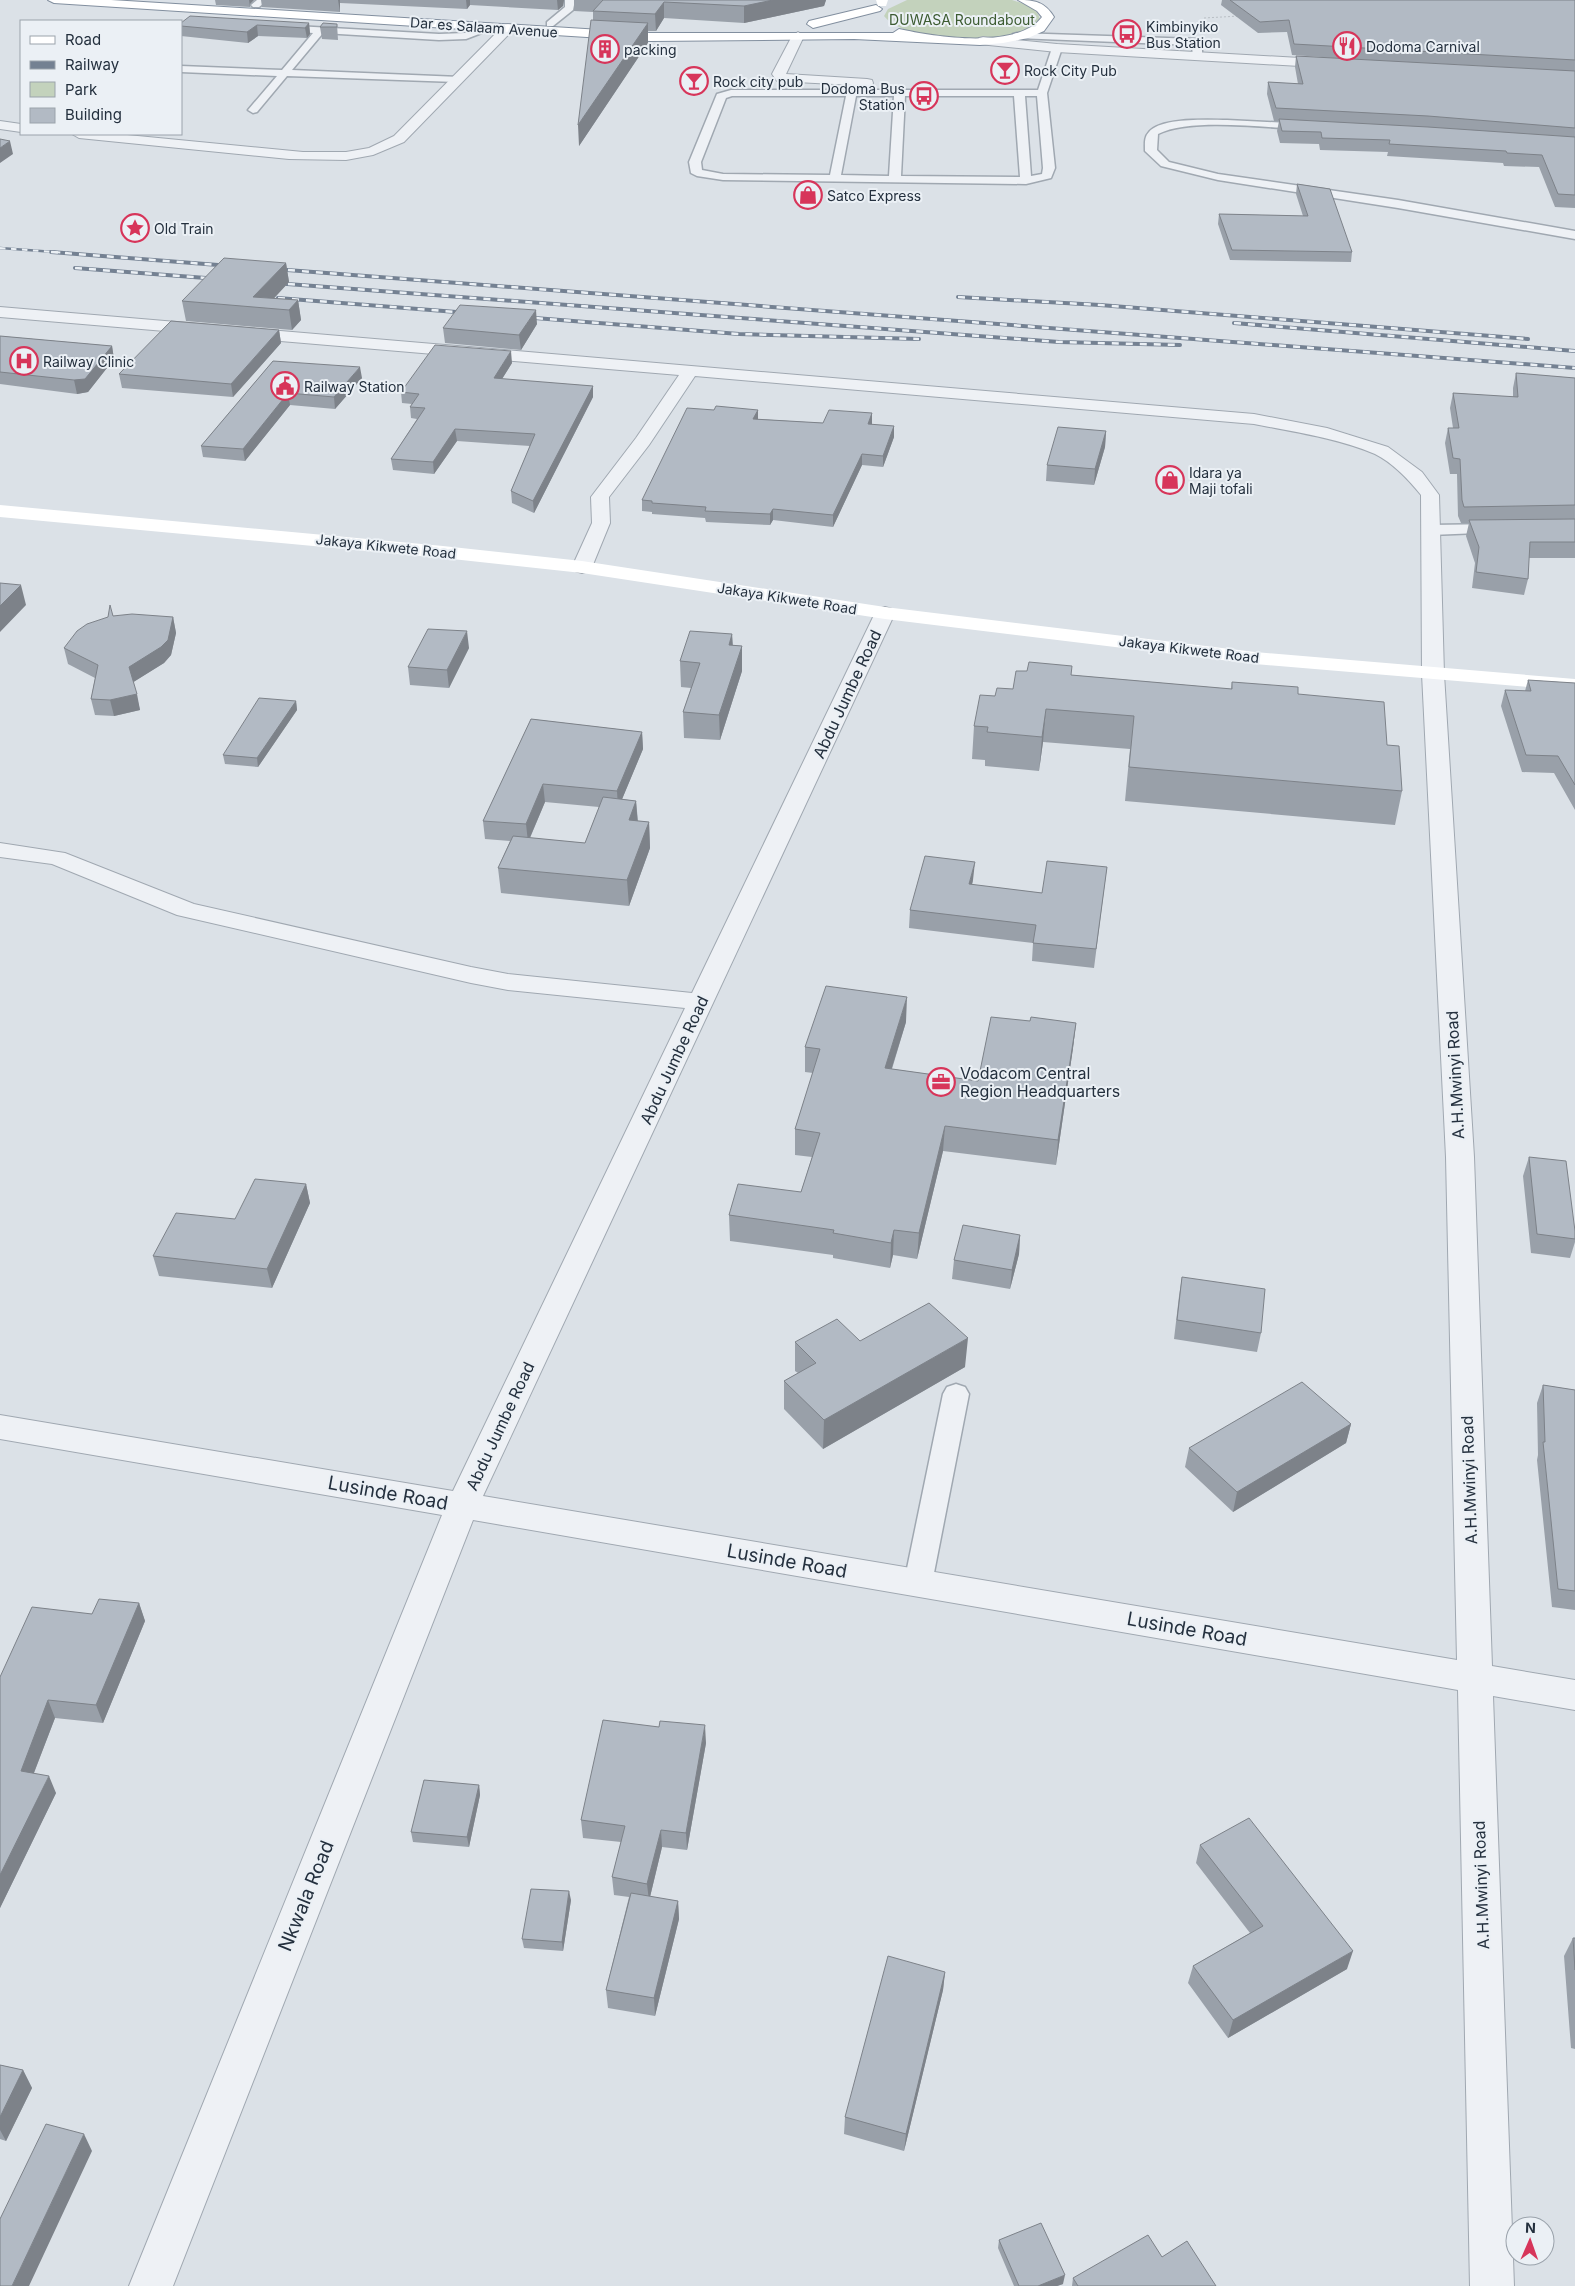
<svg xmlns="http://www.w3.org/2000/svg" width="1575" height="2286" viewBox="0 0 1575 2286" font-family="Inter,sans-serif">
  <rect width="100%" height="100%" fill="#dbe1e7"/>
  <path fill="#c3d2bc" d="M907 0H1012C1024 4 1037 7 1040 19 1016 48 907 45 884 16L888 9Z"/>
  <g fill="none" stroke-linecap="round" stroke-linejoin="round">
    <defs>
      <path id="lane" d="M257 0H268L259 7H253L251 5Z
        M565 0H575L573 10 553 26H547V22L565 7Z
        M489 24 492 25V29L466 39 439 40 323 33 292 70 460 77V81L456 82 287 76 257 112 253 113 248 110 277 76 181 72V66L282 70 313 33 275 30 273 28 278 25 439 34 465 33Z
        M1017 33 1197 39 1202 42V56L1197 59 1193 58 1192 45 1013 38V34Z
        M1057 45 1062 48 1047 93 1055 168 1051 178 1026 184 723 180 697 176 691 173 689 162 717 94 731 90H1038L1052 48ZM732 96H846L830 175 723 174 702 170 701 162 726 98ZM856 96H894L889 176 841 175ZM905 96H1014L1020 177 901 176ZM1025 96H1037L1043 168 1042 174 1031 176Z
        M1227 120 1309 124 1314 127 1309 130C1271 128 1190 117 1158 134L1157 150 1169 162 1218 174 1398 200 1575 231V239L1398 208 1218 180 1161 166 1145 151C1145 144 1144 137 1149 132 1161 117 1209 120 1227 120Z
        M1498 524 1503 526 1506 529 1503 532 1431 535 1426 533 1423 530 1426 527 1431 525Z
        M956 1384 965 1387 969 1394 932 1583 928 1591 918 1594 908 1591 904 1583 943 1394 947 1387Z"/>
      <path id="street" d="M508 24 512 25 514 28 512 31 404 142 373 155 346 160 289 159 79 138 72 134H117L303 152H346L369 148 394 136 504 25Z
        M798 32 804 36 786 74 867 79 872 80 873 83 872 86 777 81 772 74 792 36Z
        M983 37 1057 44 1334 60 1340 64 1334 68 1057 52 979 44 977 41 979 38Z
        M0 121 21 124V132L0 129Z
        M0 307 1254 414 1327 428 1388 447 1422 472 1439 495 1444 674 1474 1157 1492 1666 1575 1680V1710L1493 1696 1514 2286H1470L1458 1690 473 1520 173 2286H129L442 1515 0 1439V1415L453 1491 685 1008 508 990 471 983 177 915 52 864 0 857V843L65 853 194 904 471 967 508 974 692 993 875 613 878 609 885 607 892 609 895 613 483 1496 1457 1660 1446 1157 1422 674 1421 495C1409 480 1393 463 1375 454 1337 438 1294 432 1254 424L695 376 649 445 609 497 610 523 592 567 589 571 582 573 575 571 572 567 592 523 591 497 636 438 679 375 0 317Z"/>
      <path id="highway" d="M48 0H111L650 33H893L899 29C935 37 1017 50 1042 17L1037 11 1018 0C1035 0 1045 2 1054 17L1044 31 1028 38 1003 43 980 45 854 39 650 41 54 3Z
        M876 5 882 9 880 11 813 28 807 24 809 21Z"/>
    </defs>
    <use href="#lane" stroke="#a0a8b1" stroke-width="3"/>
    <use href="#street" stroke="#a0a8b1" stroke-width="2"/>
    <use href="#highway" stroke="#828f9f" stroke-width="2"/>
    <path stroke="#b9bfc5" stroke-width="1" stroke-dasharray="2 2" stroke-linecap="butt" d="M1204 18 1240 16"/>
    <use href="#lane" fill="#eef1f5" fill-rule="evenodd"/>
    <use href="#street" fill="#eef1f5" fill-rule="evenodd"/>
    <path fill="#fff" fill-rule="evenodd" d="M876 0H888L886 6H878Z
      M0 505 443 546 582 561 885 607 1255 652 1575 679V691L1255 664 885 619 582 573 443 558 0 517Z"/>
    <use href="#highway" fill="#fff" fill-rule="evenodd"/>
    <defs>
      <path id="rail-far1" d="M0 248 68 253"/>
      <path id="rail" d="M51 252 231 266
        M75 268 219 279
        M274 269 1575 368
        M274 283 1059 342 1180 345
        M958 297 1100 305 1528 339
        M278 298 469 313
        M522 317 739 334 919 339
        M1234 323 1575 351"/>
    </defs>
    <use href="#rail-far1" stroke="#748192" stroke-width="2.5"/>
    <use href="#rail" stroke="#748192" stroke-width="4"/>
    <use href="#rail-far1" stroke="#ebf0f5" stroke-width="2" stroke-dasharray="5.5" stroke-linecap="butt"/>
    <use href="#rail" stroke="#ebf0f5" stroke-width="2.5" stroke-dasharray="7" stroke-linecap="butt"/>
  </g>
  <path fill="#99a0a9" fill-rule="evenodd" d="M215 0H254L250 4V7L216 5Z
    M261 0H564L563 6 558 10 470 5 467 9 340 3V12L262 7Z
    M574 0H826L824 6 744 23 664 18 656 31H648V43L579 146 593 20V12L574 11Z
    M1222 0H1575V208L1555 207 1539 167 1504 166 1503 163 1387 156 1388 152 1320 150 1319 144 1280 143 1277 131 1279 121H1274L1267 94 1268 82 1298 84 1295 67 1296 56 1322 57 1292 55 1287 32 1258 33 1221 5Z
    M181 23H309L310 34 307 38 258 36 248 43 181 36Z
    M337 24 338 40 322 39 320 27Z
    M1297 184 1352 252 1351 262 1230 260 1218 224 1219 214 1303 216 1296 194Z
    M286 263 289 282 274 298 298 300 301 320 292 330 186 321 182 301Z
    M537 324 521 350 445 343 443 328Z
    M279 330 281 343 233 397 122 388 119 374Z
    M0 336 112 346 114 359 88 392 77 394 0 384Z
    M273 361 362 378 335 409 290 405 245 461 203 457 201 446Z
    M512 363 502 379 593 386V397L534 513 512 503 511 491 530 446 457 441 434 474 393 470 391 459 417 419 411 418 410 407 412 404 402 403 401 392Z
    M1516 373 1575 378V558H1529L1528 579 1524 595 1472 588 1475 563 1466 536 1469 523H1461L1458 516 1457 474H1450L1445 443 1448 428H1453L1450 408 1453 393 1513 397V388Z
    M714 410H758V419L823 423 872 413V425L894 426V437L883 467 862 465 833 527 773 520 770 525 706 522 705 518 652 514V512L642 511V500Z
    M1106 431 1105 447 1094 485 1046 481 1047 465Z
    M113 616 173 617 176 633 171 655 164 663 133 682 140 710 114 716 95 715 91 699 95 678 68 664 64 648Z
    M732 634 733 645 742 646V671L720 740 684 738 683 712 691 688 681 687 680 661Z
    M469 648 449 688 410 685 408 667Z
    M1071 675 1231 689 1232 682 1298 694 1387 745 1402 791 1395 825 1125 801 1130 749 1043 742 1039 771 985 766V760L972 759 974 726 995 696Z
    M1528 680 1575 683V810L1554 773 1522 772 1501 706 1505 690 1525 691Z
    M296 701 297 710 258 767 225 764 223 755Z
    M531 719 642 732 643 749 622 799 636 801 638 821 649 822 650 848 629 906 501 893 498 868 510 841 485 839 483 821ZM545 802 599 807 585 843 530 838Z
    M1107 867 1094 968 1032 961 1033 943 909 928 910 910 973 880 972 885 1042 893Z
    M1030 1021 1076 1023 1073 1048 1056 1165 943 1151 917 1259 893 1255 890 1268 833 1258V1255L730 1241 729 1215 801 1192 812 1157 795 1155V1129L813 1073 805 1072V1047L906 1022 892 1069 978 1081Z
    M1529 1157 1575 1231V1242L1570 1258 1531 1253 1523 1176Z
    M306 1184 310 1203 272 1288 159 1276 153 1256 235 1219Z
    M1020 1235 1019 1254 1010 1289 952 1279 954 1260Z
    M1182 1277 1261 1333 1257 1352 1174 1339 1179 1296Z
    M860 1341 965 1367 823 1449 784 1409V1381L798 1373 795 1371V1342Z
    M1543 1385 1575 1390V1610L1552 1607 1537 1460 1538 1455 1537 1403Z
    M1351 1424 1346 1443 1233 1512 1185 1467 1189 1448Z
    M139 1603 145 1621 103 1723 55 1718 34 1773 56 1793 0 1908V1677L92 1614Z
    M706 1743 687 1850 662 1847 650 1897 678 1901 679 1919 655 2016 608 2008 606 1990 629 1897 614 1895 612 1877 621 1842 583 1838 581 1820Z
    M479 1785 480 1795 469 1847 413 1842 411 1832Z
    M1200 1845 1347 1969 1228 2038 1188 1983 1193 1966 1250 1933 1196 1863Z
    M571 1900 563 1951 524 1948 522 1939Z
    M1573 1938H1575V2049L1571 2048 1564 1956Z
    M945 1972 943 1990 904 2151 844 2134 845 2117Z
    M0 2065 23 2070 32 2088 6 2141 0 2139Z
    M999 2240 1063 2284 1057 2286H1014L998 2248Z
    M1162 2257 1216 2286H1072L1073 2278Z"/>
  <path fill="#7d8289" d="M249 0H254L250 4V7Z
    M338 0H340V12Z
    M466 0H470V5L467 9Z
    M557 0H564L563 6 558 10Z
    M773 0H826L824 6 744 23V6Z
    M664 2V18L656 31 655 14Z
    M309 23 310 34 307 38 305 28Z
    M648 23V43L579 146 578 125Z
    M257 25 258 36 248 43 247 32Z
    M10 141 13 154 0 163V148Z
    M286 263 289 282 265 308 253 297Z
    M298 300 301 320 292 330 289 310Z
    M536 310 537 324 521 350 519 335Z
    M279 330 281 343 233 397 231 384Z
    M112 346 114 359 88 392 77 394 74 380Z
    M511 351 512 363 495 390 494 378Z
    M360 367 362 378 335 409 334 397Z
    M593 386V397L534 513 533 501Z
    M288 393 290 405 245 461 243 449Z
    M758 410V420L753 419Z
    M872 413V424L867 435 868 424Z
    M894 426V437L883 467V456Z
    M455 429 457 441 434 474 433 462Z
    M1106 431 1105 447 1094 485 1095 469Z
    M862 454V465L833 527V515Z
    M773 509V520L770 525V514Z
    M21 585 26 605 0 632V606Z
    M173 617 176 633 171 655 164 663 132 683 129 667Z
    M467 631 469 648 449 688 447 670Z
    M732 634 733 659 729 645Z
    M742 646V671L720 740 719 715Z
    M137 694 140 710 114 716 110 700Z
    M296 701 297 710 258 767 257 758Z
    M1046 709 1043 742 1039 771 1042 737Z
    M642 732 643 749 618 809 617 791Z
    M543 784 545 802 528 842 526 824Z
    M636 801 638 827 629 820Z
    M649 822 650 848 629 906 627 880Z
    M975 862 973 880 967 903 969 884Z
    M907 997 906 1022 884 1093 885 1068Z
    M1076 1023 1073 1048 1056 1165 1058 1140Z
    M945 1126 943 1151 917 1259 919 1233Z
    M306 1184 310 1203 272 1288 267 1269Z
    M894 1230 893 1255 890 1268 891 1243Z
    M1020 1235 1019 1254 1010 1289 1012 1270Z
    M968 1338 965 1367 823 1449 824 1420Z
    M1351 1424 1346 1443 1233 1512 1237 1492Z
    M139 1603 145 1621 103 1723 96 1705Z
    M48 1700 55 1718 28 1788 21 1771Z
    M705 1725 706 1743 687 1850 686 1833Z
    M49 1776 56 1793 0 1908V1875Z
    M479 1785 480 1795 469 1847 467 1837Z
    M661 1830 662 1847 649 1901 647 1884Z
    M569 1891 571 1900 563 1951 562 1942Z
    M678 1901 679 1919 655 2016 654 1998Z
    M1353 1951 1347 1969 1228 2038 1233 2020Z
    M945 1972 943 1990 904 2151 906 2134Z
    M23 2070 32 2088 6 2141 0 2130V2117Z
    M84 2134 92 2151 29 2286H12Z
    M1065 2275 1063 2284 1057 2286H1038Z"/>
  <path fill="#b2bac4" stroke="#7d8289" d="M603 0H773L744 6 664 2 655 14 593 11Z
    M1230 0H1575V60L1294 44 1289 20 1260 22Z
    M190 16 309 23 305 28 257 25 247 32 181 26V23Z
    M591 20 648 23 578 125Z
    M323 23 337 24V27H320Z
    M1296 56 1575 71V128L1428 116 1276 108 1268 82 1303 84Z
    M1279 119 1428 127 1575 137V195L1558 194 1542 155 1507 153 1506 151 1389 144 1390 140 1322 138 1321 132 1282 131Z
    M0 139 10 141 0 148Z
    M1297 184 1330 189 1352 252 1232 250 1219 214 1308 216Z
    M224 258 286 263 253 297 298 300 289 310 182 301Z
    M460 305 536 310 519 335 443 328Z
    M171 321 279 330 231 384 119 374Z
    M0 336 112 346 85 379 74 380 0 372Z
    M435 345 511 351 494 378 593 386 533 501 511 491 535 434 455 429 433 462 391 459 425 408 410 407 419 394 401 392Z
    M273 361 360 367 334 397 288 393 243 449 201 446Z
    M1516 373 1575 378V505L1464 507 1462 500 1460 459 1453 458 1448 428H1459L1453 393 1518 397Z
    M716 406 758 410 753 419 823 423 829 410 872 413 868 424 894 426 883 456 862 454 833 515 773 509 770 514 705 511 706 507 652 503V501L642 500 687 408 714 410Z
    M1058 427 1106 431 1095 469 1047 465Z
    M1575 519V542H1530L1528 579 1476 572 1479 547 1469 520Z
    M0 583 21 585 0 606Z
    M110 605 113 616 132 614 173 617 168 640 161 647 129 667 137 694 110 700 91 699 98 665 64 648 77 631 87 624 108 617Z
    M428 629 467 631 447 670 408 667Z
    M690 631 732 634 729 645 742 646 719 715 683 712 700 663 680 661Z
    M1029 662 1072 666 1071 675 1232 689V682L1298 687V694L1384 702 1387 745 1399 746 1402 791 1129 767 1134 716 1046 709 1042 737 987 732 988 727 974 726 980 695 995 696 997 688 1013 689 1016 671H1027Z
    M1528 680 1575 683V785L1558 756 1526 755 1505 690 1531 691Z
    M259 698 296 701 257 758 223 755Z
    M531 719 642 732 617 791 543 784 526 824 483 821Z
    M603 797 636 801 629 820 649 822 627 880 498 868 513 836 585 843Z
    M925 856 975 862 969 884 1042 893 1047 861 1107 867 1096 949 1033 943 1036 925 910 910Z
    M826 986 907 997 885 1068 978 1081 991 1017 1030 1021 1031 1017 1076 1023 1058 1140 945 1126 919 1233 894 1230 891 1243 833 1233 834 1230 729 1215 738 1184 801 1192 820 1133 795 1129 820 1049 805 1047Z
    M1529 1157 1566 1161 1575 1231V1239L1537 1234Z
    M255 1179 306 1184 267 1269 153 1256 176 1213 235 1219Z
    M963 1225 1020 1235 1012 1270 954 1260Z
    M1182 1277 1265 1289 1261 1333 1177 1320Z
    M929 1303 968 1338 824 1420 784 1381 816 1363 795 1342 837 1319 860 1341Z
    M1302 1382 1351 1424 1237 1492 1189 1448Z
    M1543 1385 1575 1390V1591L1558 1589 1543 1442H1545Z
    M99 1599 139 1603 96 1705 48 1700 21 1771 49 1776 0 1875V1677L32 1607 92 1614Z
    M603 1720 659 1727 660 1721 705 1725 686 1833 661 1830 647 1884 612 1877 625 1826 581 1820Z
    M424 1780 479 1785 467 1837 411 1832Z
    M1249 1818 1353 1951 1233 2020 1193 1966 1263 1926 1200 1845Z
    M531 1889 569 1891 562 1942 522 1939Z
    M631 1893 678 1901 654 1998 606 1990Z
    M1573 1938H1575V1970Z
    M888 1956 945 1972 906 2134 845 2117Z
    M0 2065 23 2070 0 2117Z
    M46 2124 84 2134 12 2286H0V2219Z
    M1041 2223 1065 2275 1038 2286H1019L999 2240Z
    M1148 2235 1162 2257 1187 2241 1216 2286H1078L1073 2278Z"/>
  <defs>
    <symbol id="bus-ring" viewBox="-11 -11 22 22"><circle r="9.5" fill="#ebf0f5" stroke="#d7355a" stroke-width="1.5"/><path d="M-5-6H5V4H4V6H2V4H-2V6H-4V4H-5ZM-3.5-4V0h7V-4ZM-3.5 1.2v1.5H-2V1.2ZM2 1.2v1.5H3.5V1.2Z" fill="#d7355a"/></symbol>
    <symbol id="restaurant-ring" viewBox="-11 -11 22 22"><circle r="9.5" fill="#ebf0f5" stroke="#d7355a" stroke-width="1.5"/><path d="M-5-6h1v4h1v-4h1v4h1v-4h1v5L-1.5 .5V6h-2V.5L-5-1ZM5-6V6H3V1.5H1.5Q1.5-4 5-6Z" fill="#d7355a"/></symbol>
    <symbol id="building-ring" viewBox="-11 -11 22 22"><circle r="9.5" fill="#ebf0f5" stroke="#d7355a" stroke-width="1.5"/><path d="M-4-6H4V6H1V3H-1V6H-4ZM-2.5-4.3h1.7v1.8h-1.7ZM.8-4.3h1.7v1.8H.8ZM-2.5-1h1.7V.8h-1.7ZM.8-1h1.7V.8H.8Z" fill="#d7355a"/></symbol>
    <symbol id="bar-ring" viewBox="-11 -11 22 22"><circle r="9.5" fill="#ebf0f5" stroke="#d7355a" stroke-width="1.5"/><path d="M-6-5H6L.8 .8V4.5H3.5V6h-7V4.5H-.8V.8Z" fill="#d7355a"/></symbol>
    <symbol id="shop-ring" viewBox="-11 -11 22 22"><circle r="9.5" fill="#ebf0f5" stroke="#d7355a" stroke-width="1.5"/><path d="M-5-2.5h2.3a2.7 3.5 0 0 1 5.4 0H5L5.5 6h-11ZM-1.5-2.5h3a1.5 2.3 0 0 0-3 0Z" fill="#d7355a"/></symbol>
    <symbol id="sight-ring" viewBox="-11 -11 22 22"><circle r="9.5" fill="#ebf0f5" stroke="#d7355a" stroke-width="1.5"/><path d="M0-6L1.8-2.2L6-1.7L2.9 1.2L3.7 5.4L0 3.3L-3.7 5.4L-2.9 1.2L-6-1.7L-1.8-2.2Z" fill="#d7355a"/></symbol>
    <symbol id="hospital-ring" viewBox="-11 -11 22 22"><circle r="9.5" fill="#ebf0f5" stroke="#d7355a" stroke-width="1.5"/><path d="M-5-5h3v3.5h4V-5h3V5h-3V1.5h-4V5h-3Z" fill="#d7355a"/></symbol>
    <symbol id="civic-ring" viewBox="-11 -11 22 22"><circle r="9.5" fill="#ebf0f5" stroke="#d7355a" stroke-width="1.5"/><path d="M-.6-6.5H3V-4.5H.6V-3L4-1V1h2V6H-6V1h2V-1L-.6-3ZM-1.2 2.5V6h2.4V2.5Z" fill="#d7355a"/></symbol>
    <symbol id="office-ring" viewBox="-11 -11 22 22"><circle r="9.5" fill="#ebf0f5" stroke="#d7355a" stroke-width="1.5"/><path d="M-6-3h4V-5.5h4V-3h4V5H-6ZM-1-4.5V-3h2v-1.5ZM-6 0V1H6V0Z" fill="#d7355a"/></symbol>
  </defs>
  <g fill-rule="evenodd">
    <use href="#bus-ring" x="1111" y="18" width="32" height="32"/>
    <use href="#restaurant-ring" x="1331" y="30" width="32" height="32"/>
    <use href="#building-ring" x="589" y="33" width="32" height="32"/>
    <use href="#bar-ring" x="989" y="54" width="32" height="32"/>
    <use href="#bar-ring" x="678" y="65" width="32" height="32"/>
    <use href="#bus-ring" x="908" y="80" width="32" height="32"/>
    <use href="#shop-ring" x="792" y="179" width="32" height="32"/>
    <use href="#sight-ring" x="119" y="212" width="32" height="32"/>
    <use href="#hospital-ring" x="8" y="345" width="32" height="32"/>
    <use href="#civic-ring" x="269" y="370" width="32" height="32"/>
    <use href="#shop-ring" x="1154" y="464" width="32" height="32"/>
    <use href="#office-ring" x="925" y="1066" width="32" height="32"/>
  </g>
  <g text-anchor="middle" dominant-baseline="central" stroke-width="4" stroke-linejoin="round" paint-order="stroke">
    <g font-size="14" fill="#3c5b31" stroke="#ebf0f5">
      <text x="962" y="19">DUWASA Roundabout</text>
    </g>
    <g font-size="14" fill="#24303e" stroke="#ebf0f5" text-anchor="start">
      <text x="1146" y="26">Kimbinyiko<tspan x="1146" dy="16">Bus Station</tspan></text>
      <text x="1366" y="46">Dodoma Carnival</text>
      <text x="624" y="49">packing</text>
      <text x="1024" y="70">Rock City Pub</text>
      <text x="713" y="81">Rock city pub</text>
      <text x="905" y="88" text-anchor="end">Dodoma Bus<tspan x="905" dy="16">Station</tspan></text>
      <text x="827" y="195">Satco Express</text>
      <text x="154" y="228">Old Train</text>
      <text x="43" y="361">Railway Clinic</text>
      <text x="304" y="386">Railway Station</text>
      <text x="1189" y="472">Idara ya<tspan x="1189" dy="16">Maji tofali</tspan></text>
    </g>
    <g font-size="14" fill="#24303e" stroke="#ebf0f5">
      <text transform="translate(484 27) rotate(4)">Dar es Salaam Avenue</text>
      <text transform="translate(386 546) rotate(6)">Jakaya Kikwete Road</text>
      <text transform="translate(787 598) rotate(9)">Jakaya Kikwete Road</text>
      <text transform="translate(1189 649) rotate(7)">Jakaya Kikwete Road</text>
    </g>
    <g font-size="16" fill="#24303e" stroke="#ebf0f5">
      <text transform="translate(847 694) rotate(-65)">Abdu Jumbe Road</text>
      <text transform="translate(674 1060) rotate(-65)">Abdu Jumbe Road</text>
      <text transform="translate(1455 1075) rotate(-93)">A.H.Mwinyi Road</text>
      <text transform="translate(500 1426) rotate(-65)">Abdu Jumbe Road</text>
      <text transform="translate(1469 1480) rotate(-92)">A.H.Mwinyi Road</text>
      <text transform="translate(1481 1885) rotate(-92)">A.H.Mwinyi Road</text>
    </g>
    <g font-size="16" fill="#24303e" stroke="#ebf0f5" text-anchor="start">
      <text x="960" y="1073">Vodacom Central<tspan x="960" dy="18">Region Headquarters</tspan></text>
    </g>
    <g font-size="19" fill="#24303e" stroke="#ebf0f5">
      <text transform="translate(388 1493) rotate(10)">Lusinde Road</text>
      <text transform="translate(787 1561) rotate(10)">Lusinde Road</text>
      <text transform="translate(1187 1629) rotate(10)">Lusinde Road</text>
      <text transform="translate(306 1896) rotate(-68)">Nkwala Road</text>
    </g>
  </g>
  <rect x="20" y="20" width="162" height="115" fill="#ebf0f5" stroke="#9ba3ac"/>
  <rect x="30" y="36" width="25" height="8" fill="#ffffff" stroke="#9ba3ac"/>
  <text x="65" y="45" font-size="15" fill="#24303e">Road</text>
  <rect x="30" y="61" width="25" height="8" fill="#748192" stroke="#9ba3ac"/>
  <text x="65" y="70" font-size="15" fill="#24303e">Railway</text>
  <rect x="30" y="82" width="25" height="15" fill="#c3d2bc" stroke="#9ba3ac"/>
  <text x="65" y="95" font-size="15" fill="#24303e">Park</text>
  <rect x="30" y="108" width="25" height="15" fill="#b2bac4" stroke="#9ba3ac"/>
  <text x="65" y="120" font-size="15" fill="#24303e">Building</text>
  <g transform="translate(1530 2241) rotate(2)"><circle r="24" fill="#ebf0f5" stroke="#9ba3ac"/>
  <path d="M0-4L9 19L0 12L-9 19Z" fill="#d7355a"/>
  <text y="-8" font-size="14" font-weight="bold" text-anchor="middle" fill="#24303e">N</text>
  </g>
</svg>
